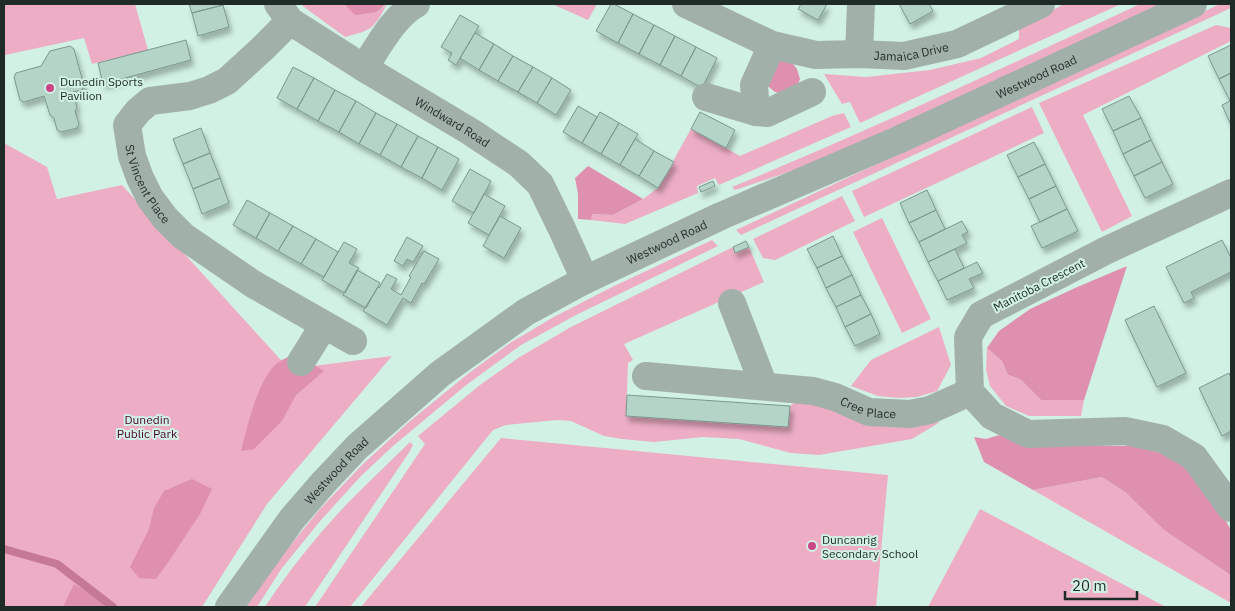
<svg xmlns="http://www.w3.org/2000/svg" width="1235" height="611" viewBox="0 0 1235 611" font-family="'IBM Plex Sans',sans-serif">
  <defs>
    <filter id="shadow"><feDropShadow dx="3" dy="5.5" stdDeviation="2.5" flood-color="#0004"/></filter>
  </defs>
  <rect width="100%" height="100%" fill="#d1f1e4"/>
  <path fill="#edadc5" d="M4 4H135L148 50 92 64 84 38 5 55 4 59Z
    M300 4H345L347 7 377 12 387 4C374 29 372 30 345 37Z
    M552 4H597L588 20Z
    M1064 4H1121L860 123 850 102 842 104 824 74 866 77 930 70 981 58 1019 39V28Z
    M1140 4H1162L847 150 812 164 735 190 732 187C870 130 1005 67 1140 4Z
    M1220 4H1231V8L741 235 736 230Z
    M1216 25 1231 28V41L1083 115 1132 216 1102 232 1039 103Z
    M1032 107 1044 133 864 217 852 191Z
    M844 113 851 127 719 185 715 178 697 186 698 193 625 224 591 220V214L613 215 643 199 658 188 691 129 740 156 832 116Z
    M4 143 47 167 57 199 122 185 289 369 392 356 267 504 202 607H4Z
    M842 196 855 221 775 260 763 258 753 239Z
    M882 218 931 319 902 333 853 232Z
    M712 240 718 246 576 315 521 345 465 386 393 446 361 476 321 520 282 568 257 607H246L271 569 320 509 363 464 410 421 469 373 510 343 552 318 610 288Z
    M733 247 735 253 749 247 764 282 624 344 633 360 628 363 626 416 788 427 790 406 798 400 900 427 940 422 912 439 819 455 791 453 739 439 703 437 654 442 622 439 604 436 571 421 557 420 506 425 493 430 350 607H315L425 444 418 436 480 385 518 358 571 327Z
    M939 327 951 365 937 391 917 397 899 398 878 396 851 386 871 360Z
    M987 348 1002 361 1008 375 1020 379 1041 400H1084L1081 416H1029L1006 406 990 386 986 370Z
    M501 438 888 475 876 607H361Z
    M410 442 413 445 410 451 305 607H265C288 572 315 538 344 507 365 485 388 464 410 442Z
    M1102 477 1125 492 1164 530 1229 574 1231 577V603L1033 490Z
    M980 509 1166 607H928Z"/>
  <path fill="#df90af" d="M345 4H386L377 12 355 15 347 7Z
    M781 59 793 64 797 69 800 79 795 91 787 95 775 92 764 83Z
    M588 166 643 199 613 215 592 214 591 220 578 219V194L575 178Z
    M1127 266 1084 400H1041L1020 379 1008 375 1002 361 987 348 999 331 1030 309 1075 288Z
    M295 353 324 371 296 395 282 421 254 449 241 451C247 427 258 381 275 365 280 360 289 357 295 353Z
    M999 435 1020 444 1133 446 1173 456 1203 480 1231 530V577L1229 574 1164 530 1125 492 1102 477 1033 490 984 462 974 437 986 439Z
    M192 479 212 489 200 514 171 558 156 579 139 578 130 567 149 529 154 508 164 491Z
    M74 584 112 607H63Z"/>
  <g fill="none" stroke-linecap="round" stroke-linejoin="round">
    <path stroke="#c67897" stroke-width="8" d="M4 549 57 564 113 607"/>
  </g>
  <path fill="#b5d4c8" stroke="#7a978c" filter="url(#shadow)" d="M189 4H223V5L192 13Z
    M611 4H614L633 14 618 43 596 31Z
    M801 4H827L818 20 798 9Z
    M899 4H929L933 11 910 24Z
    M223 5 229 27 198 36 192 13Z
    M633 14 654 25 639 54 618 43Z
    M460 15 479 26 456 65 448 60 452 53 441 47Z
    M654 25 675 36 660 65 639 54Z
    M475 33 494 44 479 70 460 58Z
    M675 36 696 47 681 76 660 65Z
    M186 40 191 60 103 84 98 63Z
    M494 44 513 56 498 81 479 70Z
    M1231 45V73L1219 79 1208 56Z
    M70 46 74 49 84 86 82 90 73 92 77 108 75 111 79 124 77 128 61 132 57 130 54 118 50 115 44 96 24 102 20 100 14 77 16 73 41 66 50 51Z
    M696 47 717 58 702 88 681 76Z
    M513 56 533 67 518 92 498 81Z
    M293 67 314 78 297 109 277 98Z
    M533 67 552 78 537 103 518 92Z
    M1231 73V101H1230L1219 79Z
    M314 78 335 90 318 121 297 109Z
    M552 78 571 90 556 115 537 103Z
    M335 90 356 101 339 132 318 121Z
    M1129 96 1141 118 1113 131 1102 109Z
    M356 101 376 113 359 144 339 132Z
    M1230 101H1231V125L1222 105Z
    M578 106 597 117 582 143 563 132Z
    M600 112 619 123 601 154 582 143Z
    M700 112 735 130 726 148 691 129Z
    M376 113 397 124 380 155 359 144Z
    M1141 118 1151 140 1123 154 1113 131Z
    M619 123 638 134 620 165 601 154Z
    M397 124 418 136 401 167 380 155Z
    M201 128 210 153 183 164 173 139Z
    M418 136 438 147 422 178 401 167Z
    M635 139 654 151 639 176 620 165Z
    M1151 140 1162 162 1134 176 1123 154Z
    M1034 142 1045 164 1018 177 1007 155Z
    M438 147 459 159 442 190 422 178Z
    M654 151 674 162 658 188 639 176Z
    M210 153 220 178 193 189 183 164Z
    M1162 162 1173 184 1145 198 1134 176Z
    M1045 164 1056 186 1029 199 1018 177Z
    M470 169 491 181 474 213 452 201Z
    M220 178 229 203 202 214 193 189Z
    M713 181 715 186 701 192 699 187Z
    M1056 186 1067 209 1040 222 1029 199Z
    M927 190 936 210 909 223 900 203Z
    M484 194 505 206 489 235 468 223Z
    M247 200 270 213 256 238 233 225Z
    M1067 209 1078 231 1042 248 1031 226Z
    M936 210 945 229 919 242 909 223Z
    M270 213 293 226 278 251 256 238Z
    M500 216 521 228 504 258 483 246Z
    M962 221 968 232 962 235 967 243 928 262 919 242Z
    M293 226 316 239 301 264 278 251Z
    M833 236 842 256 817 268 807 249Z
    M407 237 423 246 413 262 407 259 403 266 394 261Z
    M316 239 338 252 324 277 301 264Z
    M1222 240 1231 258V272L1191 292 1194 298 1184 303 1166 267Z
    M746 241 749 247 735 253 733 247Z
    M344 242 357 249 349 263 359 268 345 293 322 280Z
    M955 249 964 268 938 281 928 262Z
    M424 251 439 259 424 284 422 283 411 303 403 298 387 325 363 311 378 287 379 288 387 274 397 279 391 289 401 295 411 277 409 276Z
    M842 256 852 275 826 288 817 268Z
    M977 262 983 273 969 279 974 288 947 300 938 281Z
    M357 270 380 283 366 308 343 295Z
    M852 275 861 295 836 307 826 288Z
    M861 295 871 314 845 327 836 307Z
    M1154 306 1186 373 1157 387 1125 320Z
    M871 314 880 334 855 346 845 327Z
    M1229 373 1231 378V431L1222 436 1199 388Z
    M627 395 790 406 788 427 626 416Z"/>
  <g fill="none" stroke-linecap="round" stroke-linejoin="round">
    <g stroke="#a2b0aa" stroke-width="28">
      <path id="s1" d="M278 4 290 21 364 68 471 132 519 164 540 184 562 229 585 280"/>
      <path id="s2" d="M686 4 772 45 816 55 859 54 904 56 957 44 1041 4"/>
      <path id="s3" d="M290 21 262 49 227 81 209 90 190 96 150 101 138 111 127 125 132 156 140 178 150 198 165 218 183 236 253 284 353 341"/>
      <path d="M859 54 861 4"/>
      <path d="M364 68C378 47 394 16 416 4"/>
      <path d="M706 97 756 112 767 113 812 92"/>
      <path d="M756 112 754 85 772 45"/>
      <path d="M1231 193 1107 250 981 315 968 337 970 392 992 416 1028 434 1125 431 1163 439 1194 457 1231 508"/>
      <path d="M732 303 764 386"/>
      <path d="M301 362 324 325"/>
      <path id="s4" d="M646 376 813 391 835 397 869 412 910 414 930 410 970 392"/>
    </g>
    <path stroke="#a2b0aa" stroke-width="28" id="s5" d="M229 607 292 519 324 482 357 447 440 374 526 312 585 280 721 216 898 140 1193 4"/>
  </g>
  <g fill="#cb4585" stroke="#d1f1e4" stroke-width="2">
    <circle cx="50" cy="88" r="5"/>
    <circle cx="812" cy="546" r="5"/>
  </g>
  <g text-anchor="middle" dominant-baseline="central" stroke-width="4" stroke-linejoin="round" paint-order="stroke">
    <g font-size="12" fill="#1f2b26" stroke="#d1f1e4">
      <text stroke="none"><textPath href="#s2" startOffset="236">Jamaica Drive</textPath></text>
      <text stroke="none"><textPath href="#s5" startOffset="984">Westwood Road</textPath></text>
      <text stroke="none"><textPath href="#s1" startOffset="212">Windward Road</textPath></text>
      <text stroke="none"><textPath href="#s3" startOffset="264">St Vincent Place</textPath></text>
      <text stroke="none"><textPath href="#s5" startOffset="579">Westwood Road</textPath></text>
      <text transform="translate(1039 285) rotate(-27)">Manitoba Crescent</text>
      <text stroke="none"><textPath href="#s4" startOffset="226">Cree Place</textPath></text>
      <text stroke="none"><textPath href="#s5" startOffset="174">Westwood Road</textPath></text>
    </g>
    <g font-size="12" fill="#1f2b26" stroke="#d1f1e4" text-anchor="start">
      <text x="60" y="81">Dunedin Sports<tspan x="60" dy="14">Pavilion</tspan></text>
      <text x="822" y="539">Duncanrig<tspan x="822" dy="14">Secondary School</tspan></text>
    </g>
    <g font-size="12" fill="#4d062c" stroke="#d1f1e4">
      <text x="147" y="419">Dunedin<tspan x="147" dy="14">Public Park</tspan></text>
    </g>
  </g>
  <rect width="1235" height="611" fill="none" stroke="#1f2b26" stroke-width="10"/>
  <path d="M1065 591v8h72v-8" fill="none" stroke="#1f2b26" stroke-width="2.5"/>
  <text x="1072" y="591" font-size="15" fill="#1f2b26" stroke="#d1f1e4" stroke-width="4" paint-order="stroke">20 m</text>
</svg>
